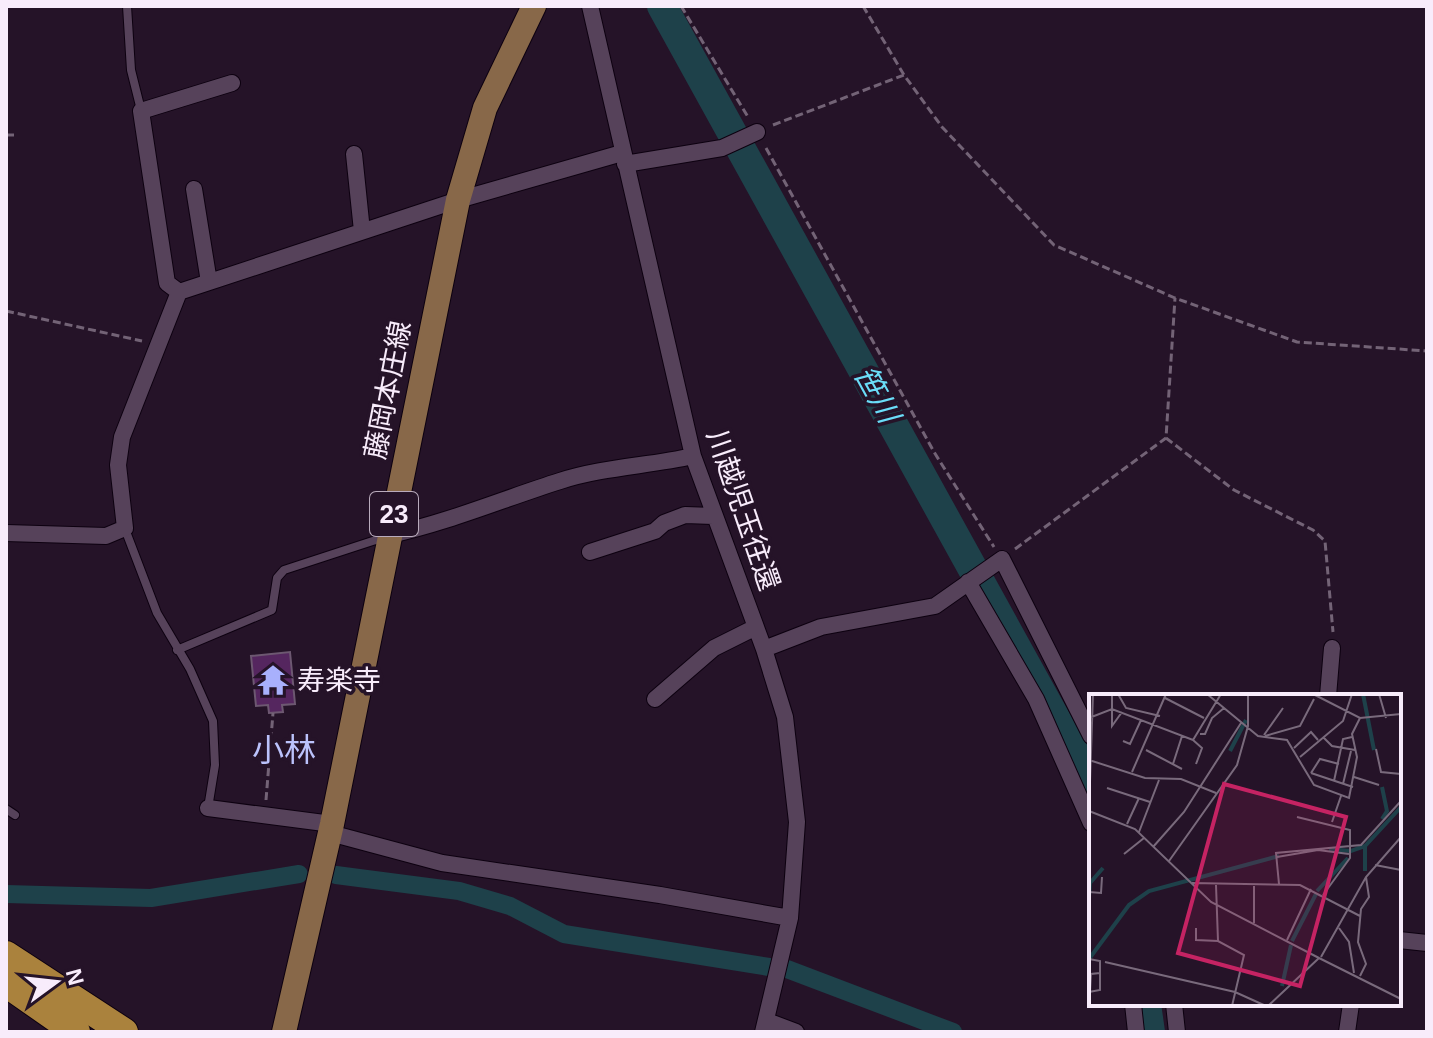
<svg xmlns="http://www.w3.org/2000/svg" width="1433" height="1038" viewBox="0 0 1433 1038" font-family="Arial,'Noto Sans JP',sans-serif">
  <rect width="100%" height="100%" fill="#251328"/>
  <g fill="none" stroke-linecap="round" stroke-linejoin="round">
    <path stroke="#1e414a" stroke-width="18" d="M336 875 459 891 510 906 564 934 769 967
      M6 894 151 898 299 874
      M787 969 953 1032"/>
    <path stroke="#1e414a" stroke-width="30" d="M662 6 1091 783
      M1146 1004 1150 1032"/>
  </g>
  <path fill="#55265f" stroke="#6d5871" stroke-width="2" d="M290 652 295 704 282 705 283 712 269 713 268 705 256 706 251 656Z"/>
  <g fill="none" stroke-linecap="round" stroke-linejoin="round">
    <defs>
      <path id="lane" d="M127 6 131 70 141 110
        M125 529 157 613 190 669 213 721 215 765 208 808
        M177 650 272 610 277 578 284 570 388 536
        M6 809 15 815"/>
      <path id="street" d="M590 6 693 456 764 649 785 717 797 822 790 918 763 1032
        M354 154 362 231
        M625 164 722 148 757 132
        M194 189 209 282
        M179 292 458 200 622 153
        M179 292 167 283 141 111 232 83
        M6 533 106 536 125 528 118 465 122 437 179 292
        M390 535C449 522 503 499 560 481 603 467 649 466 693 456
        M590 552 655 531 664 523 685 515 713 516
        M968 582 1036 699 1091 823
        M764 649 821 627 935 606 1002 559 1091 736
        M1328 696 1332 648
        M655 699 714 648 756 627
        M208 808 332 824
        M330 833 442 863 660 895 790 918
        M1399 940 1427 943
        M1133 1004 1136 1032
        M1174 1004 1177 1032
        M767 1021 796 1032
        M1347 1032 1351 1004"/>
      <path id="primary" d="M284 1032 332 824 458 200 485 108 534 6"/>
      <path id="highway" d="M6 955 124 1032
        M6 983 76 1032"/>
    </defs>
    <use href="#lane" stroke="#0d0110" stroke-width="10"/>
    <use href="#street" stroke="#0d0110" stroke-width="18"/>
    <use href="#primary" stroke="#0d0110" stroke-width="26"/>
    <use href="#highway" stroke="#0d0110" stroke-width="30"/>
    <path stroke="#736376" stroke-width="3" stroke-dasharray="8 4" stroke-linecap="butt" d="M681 6 748 117
      M863 6 904 75 942 127 1054 245 1175 298 1297 342 1427 351
      M773 125 904 75
      M6 135H15
      M766 148 934 452 994 547
      M6 311 142 341
      M1166 438 1234 490 1313 530 1325 541 1333 632
      M1015 549 1166 438 1175 298
      M266 800 273 713"/>
    <use href="#lane" stroke="#56425a" stroke-width="8"/>
    <use href="#street" stroke="#56425a" stroke-width="16"/>
    <use href="#primary" stroke="#886849" stroke-width="24"/>
    <use href="#highway" stroke="#aa823d" stroke-width="28"/>
  </g>
  <defs>
    <symbol id="temple-bare" viewBox="-9 -9 18 18"><path d="M0-6L5-2H3V0L6.5 2.5H4V6H1.5V3h-3V6H-4V2.5H-6.5L-3 0V-2H-5Z" fill="#a8b0fc" stroke="#251328" stroke-width="2.5" paint-order="stroke"/></symbol>
  </defs>
  <g fill-rule="evenodd">
    <use href="#temple-bare" x="251" y="658" width="44" height="44"/>
  </g>
  <g text-anchor="middle" dominant-baseline="central" stroke-width="7" stroke-linejoin="round" paint-order="stroke">
    <rect fill="#251328" stroke="#b9abbc" stroke-width="2" x="370" y="492" width="48" height="44" rx="6"/>
    <g font-size="26" font-weight="bold" fill="#f8ecfb">
      <text x="394" y="514">23</text>
    </g>
    <g font-size="28" fill="#f8ecfb" stroke="#251328">
      <text transform="translate(388 390) rotate(-79)">藤岡本庄線</text>
      <text transform="translate(743 510) rotate(71)">川越児玉往還</text>
    </g>
    <g font-size="28" fill="#f8ecfb" stroke="#251328" text-anchor="start">
      <text x="297" y="680">寿楽寺</text>
    </g>
    <g font-size="30" font-style="italic" fill="#6addf8" stroke="#251328">
      <text transform="translate(877 394) rotate(61)">笹川</text>
    </g>
    <g font-size="32" fill="#bbc2fb" stroke="#251328">
      <text x="284" y="750">小林</text>
    </g>
  </g>
  <g transform="translate(1089 694)">
    <rect width="312" height="312" fill="#251328"/>
    <path fill="none" stroke="#1e414a" stroke-width="4" d="M274 0 285 56M141 57 157 26M293 125 298 117 293 93M276 152V177M240 155 262 157 276 152 312 113M228 197 259 164M0 203 1 189 14 174M203 247 227 200M0 265 40 211 60 197 190 162M193 292 202 251"/>
    <path fill="none" stroke="#796a7c" stroke-width="2" d="M23 0V32L33 18M29 0 37 14 71 22M118 0 169 42 198 46 225 91 260 104 268 63 263 40 271 24M224 0 271 24 312 20M290 0 297 24M76 4 115 24M0 24 23 15 104 46 132 0M111 40H116L123 24 135 14M175 41 194 14M176 42 211 32 225 5M234 43 243 52 266 56M104 46 113 54 107 70M34 47 41 50 52 26M205 54 222 38 229 46M287 55 292 78 312 80M57 56 93 75M211 63 254 27 263 0M0 66 56 84 92 85 127 99M84 70 93 42M43 78 77 0M222 79 264 93M222 79 231 65 250 70M265 83 290 91M245 87 254 45 263 43M254 90 262 57M18 94 61 108M0 117 4 0M0 117 46 135 122 208 230 264M208 123 261 136V164L234 201M243 128 252 102M38 130 50 104M50 138 70 86M64 153 95 118 152 29M35 160 55 144M188 163 229 156 260 160M80 167 148 71 159 32V0M286 171 312 176M103 189 211 191 271 222M190 190 187 159 272 151 312 107M127 191 129 247M0 198 12 199 13 183M165 229V192M107 234V246L129 247 155 261 143 312M250 234 260 248 265 279M198 246 222 195M232 263 277 183 312 143M230 264 312 305M0 265 11 267V296L0 298M16 268 146 298 177 312M271 282 277 270 269 248 272 215 280 203 277 183M1 298 2 280 11 279M179 312 230 264"/>
    <path fill="#c52363" fill-opacity="0.15" stroke="#c52363" stroke-width="4" d="M135 90 257 123 211 292 89 259Z"/>
    <rect width="312" height="312" fill="none" stroke="#f8ecfb" stroke-width="4"/>
  </g>
  <rect width="1433" height="1038" fill="none" stroke="#f8ecfb" stroke-width="16"/>
  <g transform="translate(56 982) rotate(75)" stroke="#251328" stroke-width="6" paint-order="stroke">
  <path d="M0-6L14 30L0 20L-14 30Z" fill="#f8ecfb"/>
  <text y="-12" font-size="22" font-weight="bold" text-anchor="middle" fill="#f8ecfb">N</text>
  </g>
</svg>
